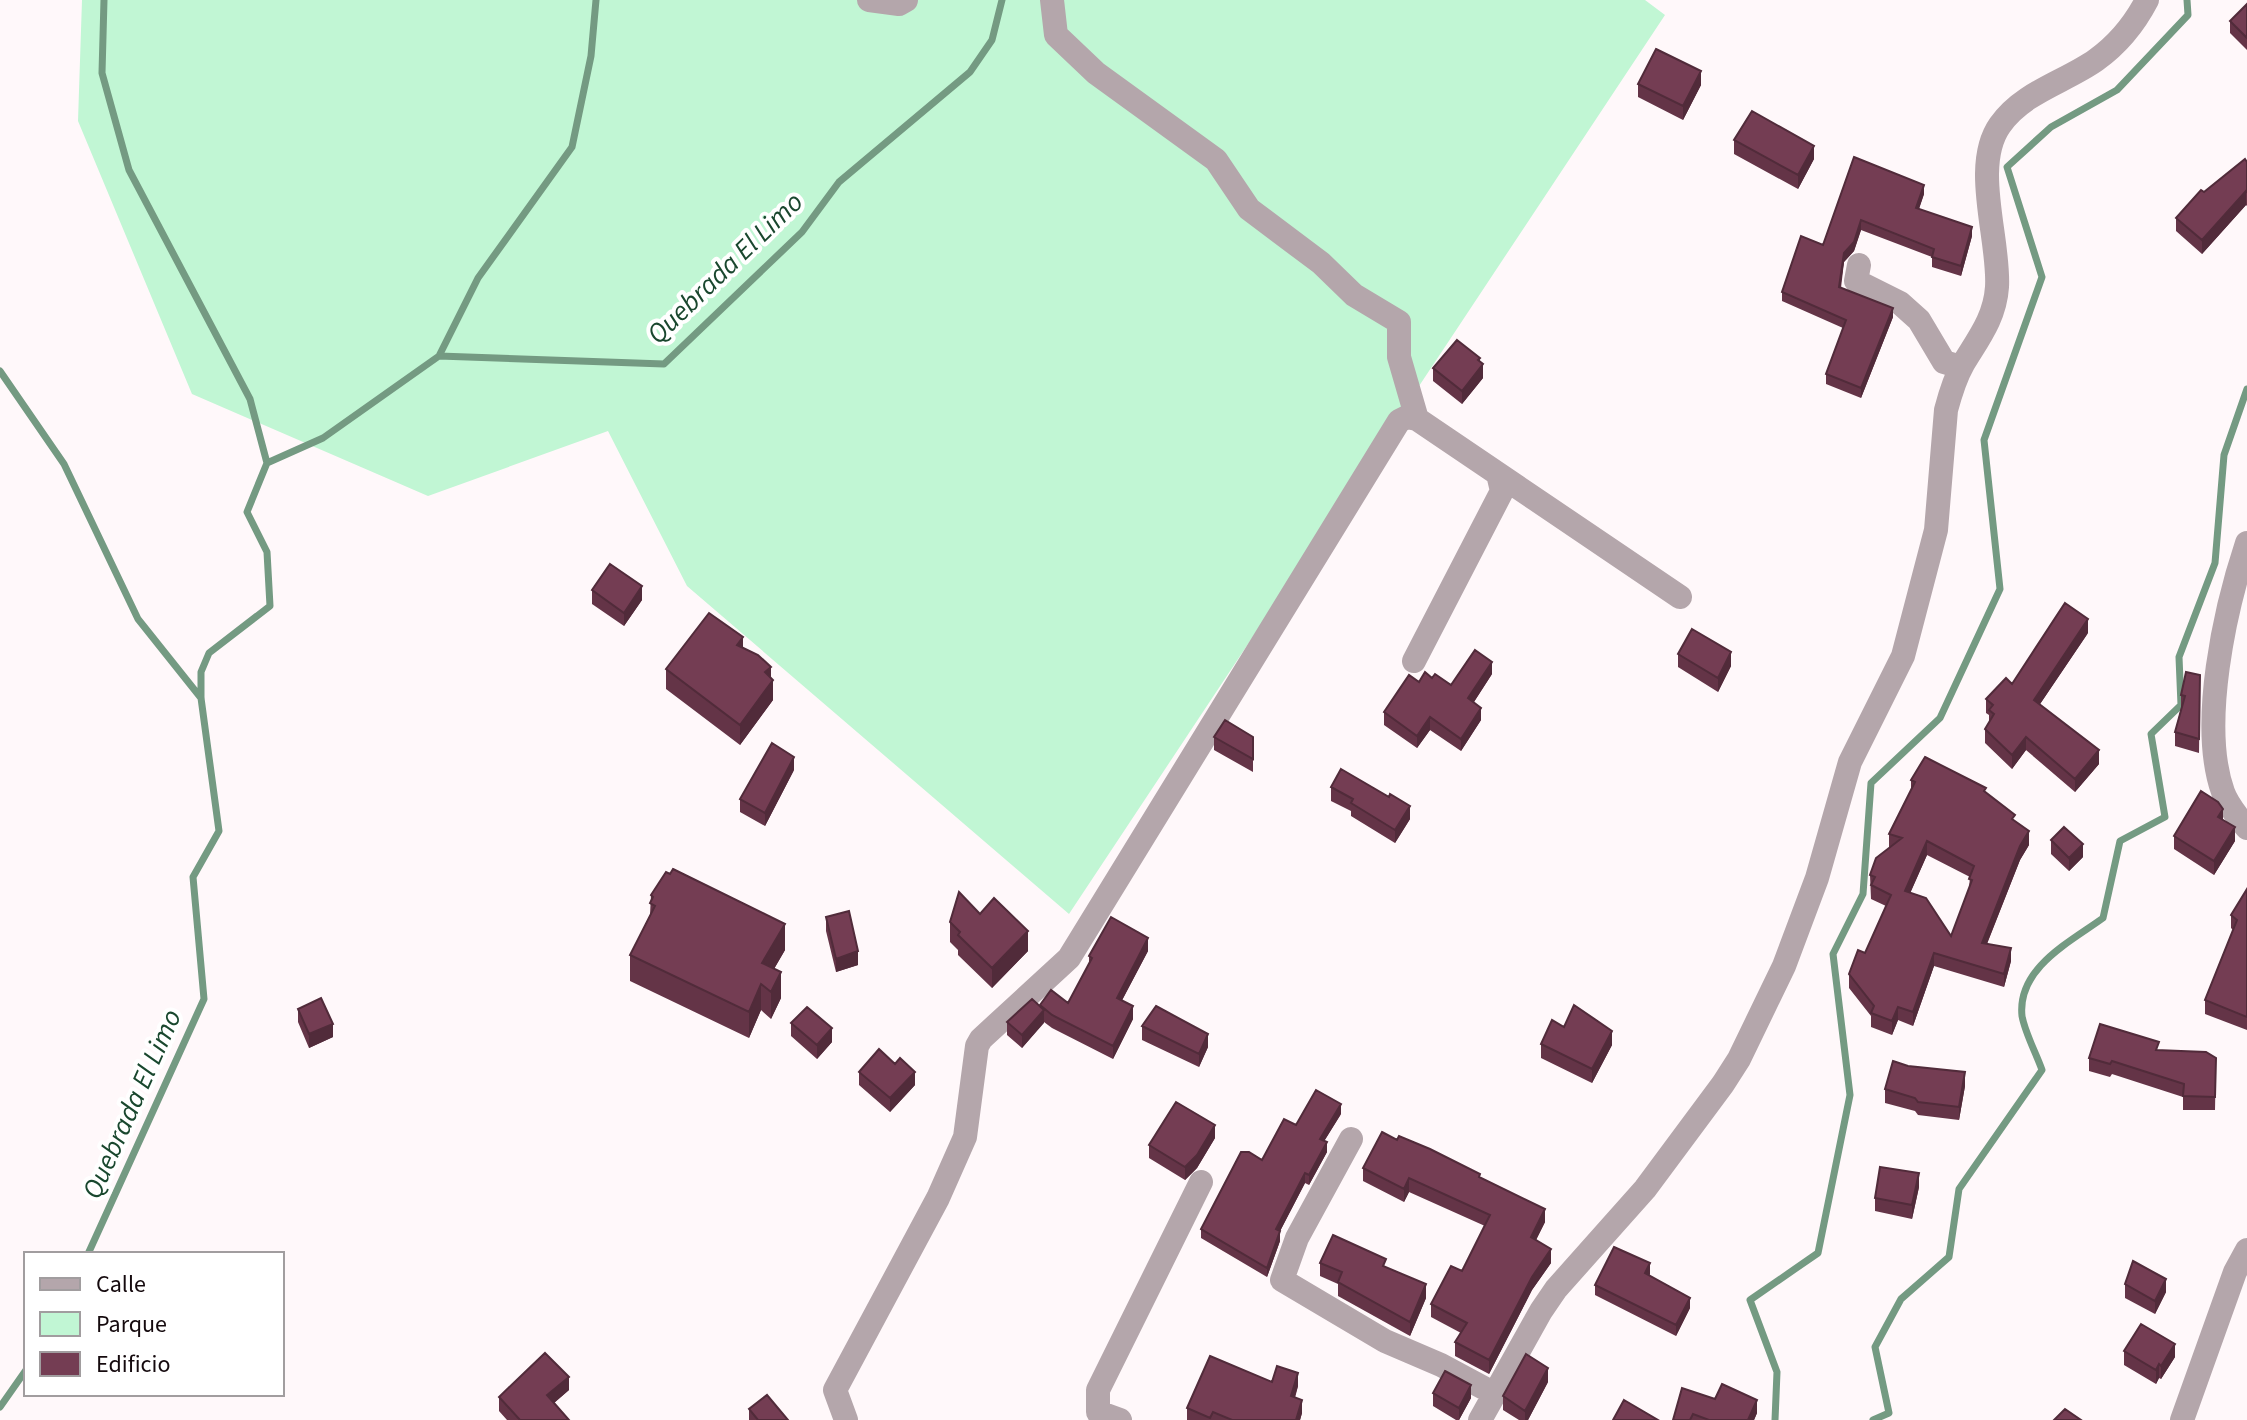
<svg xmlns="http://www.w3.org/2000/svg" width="2247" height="1420" viewBox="0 0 2247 1420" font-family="'Source Sans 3',sans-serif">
  <rect width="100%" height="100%" fill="#fff8fa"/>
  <path fill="#c1f6d4" d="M82 0H1645L1665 15 1069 914 687 586 608 431 428 496 192 394 78 121Z"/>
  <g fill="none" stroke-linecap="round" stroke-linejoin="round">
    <path stroke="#749a82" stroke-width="7" d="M104 0 102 73 129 170 250 399 267 463
      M439 356 478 278 572 147 591 56 596 0
      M0 371 64 464 138 619 201 698
      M88 1254 204 999 193 877 219 831 201 698V672L209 653 270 606 267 552 247 512 267 463 323 438 439 356 664 364 802 232 839 182 970 72 992 40 1002 0
      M0 1407 26 1370
      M1775 1420 1777 1372 1750 1300 1818 1253 1850 1095 1833 954 1863 894 1871 783 1940 718 2000 589 1984 440 2042 277 2007 167 2051 127 2117 90 2188 15 2187 0
      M1873 1420 1889 1413 1875 1347 1901 1299 1949 1257 1959 1189 2042 1070C2036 1053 2025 1033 2022 1016 2017 968 2070 942 2103 918L2120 841 2165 817 2151 734 2181 705 2179 657 2215 563 2224 455 2247 389"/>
    <path stroke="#b4a6ab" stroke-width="24" d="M869 0 899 4 906 0
      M1052 0 1056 35 1096 73 1216 160 1249 209 1321 263 1354 295 1399 322V357L1417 419
      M1859 265 1856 281 1900 303 1919 320 1944 362 1961 367
      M2247 543C2225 609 2199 725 2223 792 2228 806 2238 817 2247 828
      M1414 661 1502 491 1498 474
      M1351 1139 1297 1238 1282 1280 1385 1341 1441 1365 1495 1394
      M846 1420 835 1390 938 1198 965 1137 977 1046 981 1039 1069 958 1399 421 1407 417 1417 419 1680 597
      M1120 1420 1098 1412V1390L1201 1182
      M1480 1420 1541 1311 1556 1289 1645 1189 1723 1084 1739 1059 1784 966 1817 878 1850 762 1903 656 1936 530 1946 410C1950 395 1955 378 1963 364 1978 339 1995 318 1997 287 2000 240 1971 166 2000 125 2023 92 2065 82 2096 60 2117 45 2135 23 2147 0
      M2182 1420 2235 1272 2247 1250"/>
  </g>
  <path fill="#643447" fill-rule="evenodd" d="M2247 4V50L2230 33V21Z
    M1638 84 1701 85 1683 120 1638 97Z
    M1734 140 1814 159 1798 189 1734 154Z
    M1854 157 1924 194 1919 209 1972 236 1961 276 1932 267V257L1861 230 1854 251 1844 262 1841 288 1893 317 1861 398 1826 384V374L1843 328 1782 301V292L1823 245Z
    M2247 162V206L2246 205 2202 254 2176 231V218L2204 192Z
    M1480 361 1483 378 1462 404 1433 381V368Z
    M592 590 642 600 624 626 592 604Z
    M2088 633 2040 704 2099 764 2075 792 2026 750 2012 769 1985 743V729L1989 723V715L1986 713V699L2012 684Z
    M743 647 771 678 773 700 740 745 666 689V669Z
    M1678 654 1731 666 1718 692 1678 667Z
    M1492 674 1474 702 1481 720 1461 751 1430 730 1417 748 1384 725V712L1419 682 1432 678 1451 685Z
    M2200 675 2199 753 2175 746V732L2181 708V695Z
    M1214 737H1253V772L1214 750Z
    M794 770 765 826 740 812V799Z
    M1911 780 1986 793 2015 821 2029 845 2020 860 1987 944 2011 961 2004 987 1934 966 1913 1026 1898 1020 1892 1035 1871 1027V1016L1849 988V974L1865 953 1886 906 1871 899 1870 875 1890 848 1889 847V834L1911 790ZM1927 855 1970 877 1969 888 1951 936 1910 893Z
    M1331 787 1410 819 1395 843 1351 816V811L1331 801Z
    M2174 836 2235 841 2214 875 2174 849Z
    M2051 840 2083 857 2069 871 2051 854Z
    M2247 889V1030L2205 1014V1000L2233 930 2231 928V915Z
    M651 895 785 950 774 969 781 998 771 1019 761 1010 749 1038 630 981V955L650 915Z
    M980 914 1028 951 992 988 958 955V950L950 942V922Z
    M826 917 858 965 836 972 826 931Z
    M1148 951 1122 1000 1133 1019 1113 1059 1052 1028 1044 1022 1022 1048 1007 1035V1022L1040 1006 1068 1003 1089 965V956Z
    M298 1009 333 1037 309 1048 298 1022Z
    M791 1023 832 1042 817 1059 791 1036Z
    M1142 1026 1208 1047 1199 1067 1142 1040Z
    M1564 1027 1612 1045 1592 1083 1541 1058V1044Z
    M2159 1050 2216 1058 2215 1110H2183V1097L2112 1074 2110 1077 2089 1071V1058Z
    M859 1072 915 1085 890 1112 859 1085Z
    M1965 1086 1959 1120 1918 1115 1915 1111 1885 1103V1089Z
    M1341 1114 1324 1141 1327 1152 1309 1185 1305 1183 1280 1231V1241L1267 1277 1201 1238V1229L1262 1160Z
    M1215 1138 1197 1168 1185 1180 1149 1158V1145Z
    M1397 1140 1480 1178 1545 1222 1536 1240 1551 1263 1532 1290 1489 1374 1455 1356V1342L1461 1333 1431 1317V1304L1462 1271 1485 1226 1409 1192 1404 1202 1363 1181V1168Z
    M1919 1187 1912 1219 1875 1211V1198Z
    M1320 1263 1386 1268 1426 1298 1410 1336 1338 1296V1284L1320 1276Z
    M1650 1274 1649 1276 1690 1308 1676 1336 1595 1295V1285Z
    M2125 1284 2166 1292 2155 1314 2125 1298Z
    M2124 1351 2175 1357 2161 1379 2159 1378 2156 1384 2124 1365Z
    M1272 1382 1298 1386 1295 1398 1302 1413 1300 1420H1187V1408Z
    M1548 1382 1528 1420H1519L1503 1410V1396Z
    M569 1390 554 1403 569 1420H507L499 1411V1397Z
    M1433 1393 1471 1398 1459 1420H1456L1433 1406Z
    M1715 1399 1757 1413 1754 1420H1673Z
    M749 1409 788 1420H749Z"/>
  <path fill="#512b3a" d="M1701 71V85L1683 120V106Z
    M1814 146V159L1798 189V175Z
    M1924 185V194L1916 217V208Z
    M2246 191V205L2202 254V240Z
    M1861 220V230L1854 251 1844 262 1839 296V287L1844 253Z
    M1972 227V236L1961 276V266Z
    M1893 308V317L1861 398V388Z
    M1480 358V368L1483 364V378L1462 404V391Z
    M642 586V600L624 626V613Z
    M2088 619V633L2034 713V700Z
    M743 637V657L737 645Z
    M1731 652V666L1718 692V678Z
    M1492 662V674L1468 711V698Z
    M771 667V683L773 680V700L740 745V725L765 672Z
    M1481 708V720L1461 751V739Z
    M1430 717V730L1417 748V736Z
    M2026 737V750L2012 769V755Z
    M2099 750V764L2075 792V779Z
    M794 757V770L765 826V813Z
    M1410 806V819L1395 843V830Z
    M2223 809V822L2218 817Z
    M2235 827V841L2214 875V861Z
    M2029 831V845L2020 860 1982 956V943L2020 846Z
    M1927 841V855L1905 905V891Z
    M2083 844V857L2069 871V858Z
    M785 924V950L764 986 762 963Z
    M1028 931V951L992 988V968Z
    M1148 938V951L1117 1010V998Z
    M2011 948V961L2004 987V974Z
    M858 951V965L836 972V959Z
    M1934 953V966L1913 1026V1012Z
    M781 972V998L771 1019V992Z
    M761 984V1010L749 1038V1012Z
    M1133 1006V1019L1113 1059V1046Z
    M1898 1007V1020L1892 1035V1021Z
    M1044 1010V1023L1022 1048V1035Z
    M333 1024V1037L309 1048V1034Z
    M832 1028V1042L817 1059V1045Z
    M1612 1031V1045L1592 1083V1069Z
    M1208 1034V1047L1199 1067V1054Z
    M915 1072V1085L890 1112V1098Z
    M1965 1072V1086L1959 1120V1107Z
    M1341 1104V1114L1320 1148V1139Z
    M1215 1125V1138L1197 1168 1185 1180V1167Z
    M1327 1142V1152L1309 1185V1175Z
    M1305 1173V1183L1276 1239V1229Z
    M1919 1173V1187L1912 1219V1205Z
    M1409 1178V1192L1404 1202V1189Z
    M1545 1209V1222L1531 1250V1237Z
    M1280 1231V1241L1267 1277V1268Z
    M1551 1249V1263L1532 1290 1489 1374V1360L1532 1277Z
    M1650 1263V1274L1645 1284V1273Z
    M2166 1279V1292L2155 1314V1301Z
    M1426 1284V1298L1410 1336V1322Z
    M1690 1298V1308L1676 1336V1325Z
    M2175 1344V1357L2161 1379V1366Z
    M2159 1364V1378L2156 1384V1370Z
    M1548 1368V1382L1528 1420H1525V1411Z
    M1298 1373V1386L1291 1409V1396Z
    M569 1377V1390L547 1409V1395Z
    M1471 1385V1398L1459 1420V1408Z
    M1302 1400V1413L1300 1420H1296Z
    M1757 1400V1413L1754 1420H1748Z"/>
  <path fill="#743d53" stroke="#512b3a" stroke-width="2" fill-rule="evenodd" d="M2247 4V38L2230 21Z
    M1656 49 1701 71 1683 106 1638 84Z
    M1752 111 1814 146 1798 175 1734 140Z
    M1854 157 1924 185 1916 208 1972 227 1961 266 1932 257 1934 249 1861 220 1854 242 1844 253 1839 287 1893 308 1861 388 1826 374 1846 320 1782 292 1801 236 1823 245Z
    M2245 159 2247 162V192L2246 191 2202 240 2176 218 2201 190 2204 192Z
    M1457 340 1480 358 1478 360 1483 364 1462 391 1433 368Z
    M610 564 642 586 624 613 592 590Z
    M2065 603 2088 619 2034 700 2099 750 2075 779 2026 737 2012 755 1985 729 1994 714 1989 710 1993 705 1986 699 2006 678 2012 684Z
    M709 613 743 637 737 645 758 655 771 667 765 672 773 680 740 725 666 669Z
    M1692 629 1731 652 1718 678 1678 654Z
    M1475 650 1492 662 1468 698 1481 708 1461 739 1430 717 1417 736 1384 712 1409 675 1419 682 1425 672 1432 678 1435 674 1451 685Z
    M2186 672 2200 675 2199 739 2175 732 2185 696 2181 695Z
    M1225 720 1253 737V759L1214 737Z
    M772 743 794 757 765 813 740 799Z
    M1925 757 1986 788 1984 791 2015 815 2012 819 2029 831 2020 846 1982 943 2011 948 2004 974 1934 953 1913 1012 1898 1007 1892 1021 1871 1013 1874 1006 1849 974 1858 950 1865 953 1891 895 1871 885 1875 877 1870 875 1876 858 1902 838 1889 834 1915 782 1911 780ZM1927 841 1974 866 1969 879 1972 880 1951 936 1926 898 1905 891Z
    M1341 769 1389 797 1390 794 1410 806 1395 830 1351 803 1353 799 1331 787Z
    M2201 791 2218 802 2223 809 2218 817 2235 827 2214 861 2174 836Z
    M2064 827 2083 844 2069 858 2051 840Z
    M673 869 785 924 762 963 781 972 771 992 761 984 749 1012 630 955 655 906 650 903 653 897 651 895 666 872 670 874Z
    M2247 889V1017L2205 1000 2237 920 2231 915Z
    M959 892 980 914 994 898 1028 931 992 968 958 935 960 932 950 922Z
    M849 911 858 951 836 959 826 917Z
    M1111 917 1148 938 1117 998 1133 1006 1113 1046 1052 1015 1040 1005 1051 990 1068 1003 1092 958 1089 956Z
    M321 998 333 1024 309 1034 298 1009Z
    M1032 999 1044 1010 1022 1035 1007 1022Z
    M1574 1005 1612 1031 1592 1069 1541 1044 1552 1020 1564 1027Z
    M1156 1006 1208 1034 1199 1054 1142 1026Z
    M807 1007 832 1028 817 1045 791 1023Z
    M2100 1024 2159 1042 2156 1050 2206 1052 2216 1058 2215 1097 2183 1096 2184 1084 2112 1061 2110 1064 2089 1058Z
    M879 1049 895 1064 900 1058 915 1072 890 1098 859 1072Z
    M1893 1061 1908 1066 1965 1072 1959 1107 1918 1102 1915 1098 1885 1089Z
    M1316 1090 1341 1104 1320 1139 1327 1142 1309 1175 1305 1173 1276 1229 1280 1231 1267 1268 1201 1229 1241 1152H1249L1262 1160 1284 1119 1296 1125Z
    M1176 1102 1215 1125 1197 1155 1185 1167 1149 1145Z
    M1382 1132 1397 1140 1399 1136 1430 1149 1480 1174 1479 1177 1545 1209 1531 1237 1551 1249 1532 1277 1489 1360 1455 1342 1467 1323 1431 1304 1451 1266 1462 1271 1490 1215 1409 1178 1404 1189 1363 1168Z
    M1880 1167 1919 1173 1912 1205 1875 1198Z
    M1333 1235 1386 1259 1383 1266 1426 1284 1410 1322 1338 1282 1342 1272 1320 1263Z
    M1614 1247 1650 1263 1645 1273 1690 1298 1676 1325 1595 1285Z
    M2133 1261 2166 1279 2155 1301 2125 1284Z
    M2141 1324 2175 1344 2161 1366 2159 1364 2156 1370 2124 1351Z
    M545 1353 569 1377 547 1395 569 1420H520L499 1397Z
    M1526 1354 1548 1368 1525 1411 1503 1396Z
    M1210 1356 1272 1382 1277 1366 1298 1373 1291 1396 1302 1400 1296 1420H1232L1213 1412 1210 1418 1187 1408Z
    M1445 1371 1471 1385 1459 1408 1433 1393Z
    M1722 1384 1757 1400 1748 1420H1709L1693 1414 1690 1420H1673L1682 1388 1715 1399Z
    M767 1395 788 1420H758L749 1409Z
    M1624 1400 1658 1420H1613Z
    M2065 1409 2081 1420H2054Z"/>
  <g text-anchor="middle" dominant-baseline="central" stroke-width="8" stroke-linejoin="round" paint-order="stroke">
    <g font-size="28" font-style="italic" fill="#19472e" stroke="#fff">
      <text transform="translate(725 268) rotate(-44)">Quebrada El Limo</text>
      <text transform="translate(132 1104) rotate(-66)">Quebrada El Limo</text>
    </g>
  </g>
  <rect x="24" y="1252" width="260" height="144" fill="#ffffff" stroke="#a19d9f" stroke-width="2"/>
  <rect x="40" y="1278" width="40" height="12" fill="#b4a6ab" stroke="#a19d9f" stroke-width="2"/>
  <text x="96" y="1292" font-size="24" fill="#150a0e">Calle</text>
  <rect x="40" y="1312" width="40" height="24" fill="#c1f6d4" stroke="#a19d9f" stroke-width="2"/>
  <text x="96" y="1332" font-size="24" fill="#150a0e">Parque</text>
  <rect x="40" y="1352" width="40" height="24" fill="#743d53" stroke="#a19d9f" stroke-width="2"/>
  <text x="96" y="1372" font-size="24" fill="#150a0e">Edificio</text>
</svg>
